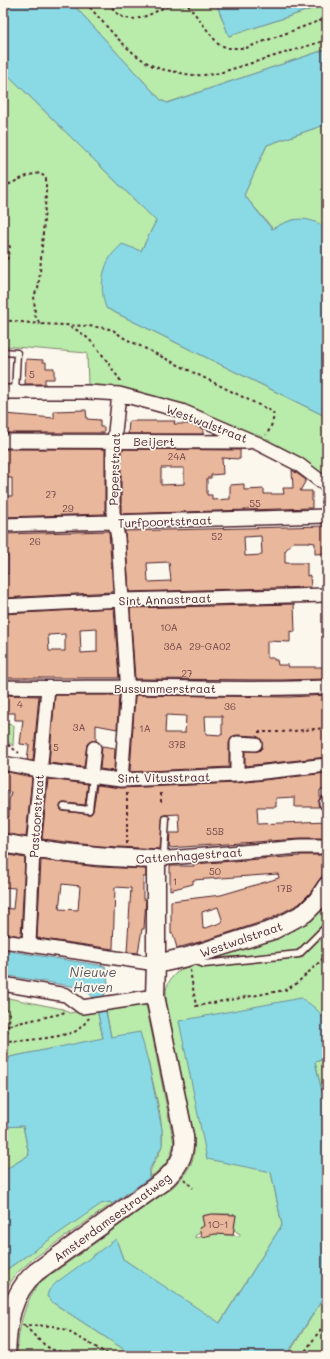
<svg xmlns="http://www.w3.org/2000/svg" width="330" height="1359" viewBox="0 0 330 1359" font-family="Mali,sans-serif">
  <rect width="100%" height="100%" fill="#fbf7ec"/>
  <filter id="ink" filterUnits="userSpaceOnUse"><feTurbulence type="fractalNoise" baseFrequency=".025" numOctaves="2"/><feDisplacementMap in="SourceGraphic" scale="8" xChannelSelector="R" yChannelSelector="G"/><feConvolveMatrix kernelMatrix="1 2 1 2 8 2 1 2 1" color-interpolation-filters="sRGB"/></filter>
  <g filter="url(#ink)">
    <path fill="#b9ebab" stroke="#82856b" fill-rule="evenodd" d="M72 3H132L136 7 142 3H216L229 36 327 4V49L167 103 161 100 119 55Z
      M3 70 156 221 141 251 106 308 327 417V479L180 406 120 388 88 386 87 353 3 346Z
      M327 124V228C306 216 292 217 273 229L244 195 267 145Z
      M3 724 14 725 13 746 3 738Z
      M320 906 327 912V921L300 949 292 952 205 959Z
      M319 939 327 943V1024L323 1017 271 1172 282 1225 219 1324 123 1259 116 1240 47 1296 52 1302 134 1356H17C18 1331 23 1305 38 1284L174 1186C190 1169 196 1161 194 1136L166 1000C166 997 166 993 166 990 170 972 189 961 207 967L298 958 302 956ZM210 1214H228L236 1215 234 1230 240 1234V1236L215 1234 195 1238V1236L201 1232 204 1226 202 1216Z
      M3 997 63 1009 69 1013 97 1009 103 1039 10 1057 3 1071Z
      M145 1004 147 1009 174 1143C169 1163 165 1166 149 1178 150 1164 161 1155 162 1144 164 1121 153 1085 148 1061L111 1037 106 1010Z
      M327 1058V1093L322 1092 315 1062Z
      M23 1126 29 1155 3 1171V1127Z
      M110 1202 112 1204 33 1259 16 1274 5 1291 3 1301V1272L101 1203Z
      M327 1292V1356H286L291 1350Z"/>
    <path fill="#89dae4" stroke="#708f9a" d="M3 3H72L119 55 161 100 167 103 327 49V124L267 145 244 195 272 229C294 217 305 215 327 228V417L106 308C100 291 101 271 111 256 114 251 119 248 122 244L141 251 156 221 3 70Z
      M216 3H327V4L229 36Z
      M3 950 105 966 109 987 103 997 111 1037 140 1032 148 1061 162 1129V1146L149 1170V1178L112 1204 110 1202 101 1204 3 1272V1171L29 1155 23 1126 3 1127V1071L10 1057 103 1038 95 999 83 988 3 975Z
      M301 998C310 1004 321 1011 326 1022 329 1029 327 1050 327 1058L315 1062 322 1092 327 1093V1292L286 1356H134L52 1302 47 1296 49 1290 57 1282 116 1239 123 1259 220 1323 282 1225 271 1172 207 1159 179 1021Z"/>
    <path fill="#e9b79b" stroke="#4a1f2b" fill-rule="evenodd" d="M26 359 43 360V362H46V368H54V379H45V384H25Z
      M86 410 87 419 100 420V427H104V433H3L4 414 54 418V411Z
      M129 421H175L174 424H191L203 429V434H128Z
      M3 449H105V514L3 517V496H12V478H3Z
      M121 449 240 450V459L222 458 223 474 211 475V478H207V495H212V500L230 499V485L244 484V490L264 489V494H284L283 488H293L292 470 306 480 300 491H312V508L121 514ZM161 468H184V484L161 485Z
      M327 526V553L315 554V543L308 542H293L285 551V563H307V576L310 575 311 587 129 592 125 531ZM261 536 262 555 245 556 244 537ZM169 562 171 581 148 582 147 563Z
      M109 531 113 592 4 598V574H8V556H6V546H3V534Z
      M294 604 295 632 290 631V642L267 641V658H274V660H277L278 665H288V667H327V679L280 680 135 679 130 608Z
      M114 608 119 678H7V667H5L3 614ZM97 628V652L81 653 80 629ZM65 634V651H49L48 635Z
      M4 695 39 696 33 761 27 760 29 745 20 744 23 720H15V713H3Z
      M55 695H119L117 729 96 725V741H91L87 744 84 767 49 763Z
      M135 695 290 697 327 695V710L324 711 327 737V757L245 766V751H259L262 748V741L260 738 256 736 237 735 233 736 229 743V767L130 772ZM166 715 186 716 185 733H165ZM205 716H222V735L206 734Z
      M102 746 115 748 114 771 100 769Z
      M3 771 32 777 26 837 3 833V816L9 817V801L11 792 4 791Z
      M327 773V789L320 790V798L318 803 319 807H295V797L276 798V807H257L258 824 327 821V839H299L169 848 170 833H180L179 814 163 815 160 849 99 846 42 839 48 779 88 784 85 805 64 803 61 804 60 807 61 810 63 811 88 814H91L93 811 97 785 121 788 237 783Z
      M3 854 25 858 21 936 3 933V908L13 909 15 888 3 887Z
      M300 855H327V869L310 893 299 904 268 920 203 941 177 948 173 934H171V901L221 895 279 878 278 874 193 880V884L170 890V866H194L193 864 300 856ZM218 907 223 922 203 929 202 912Z
      M41 860 98 867 146 869V877H143V899H146L144 929H142L138 953 127 952 131 888 115 887 113 949 37 938ZM62 884 80 886 78 910 59 909Z
      M212 1214 236 1215 233 1235 215 1234 202 1237 199 1228 204 1226 202 1216Z"/>
    <g fill="none" stroke-linecap="round" stroke-linejoin="round">
      <defs>
        <path id="lane" d="M3 352 17 353 15 392
          M64 807 89 810 93 777
          M159 857 164 853 166 819
          M194 960 204 964 299 954 327 926"/>
        <path id="street" d="M3 392H88L119 394 182 411 259 444 298 464 327 486
          M119 394 113 451V512L118 538 127 679 128 687 121 780
          M3 441 248 442
          M3 525 327 516
          M3 606 122 600 327 595
          M3 687C45 688 88 687 130 687 196 688 261 690 327 687
          M3 763 39 770 121 780 237 775 327 765
          M237 775V743L255 744
          M91 777 94 748
          M326 803H327
          M156 859 300 847H327
          M3 941 156 964
          M29 944 33 849 48 688
          M3 984 66 995 82 1007 155 996"/>
        <path id="secondary" d="M3 843C53 853 105 858 156 859V964
          M6 1356C7 1325 11 1293 36 1272L162 1182C177 1169 186 1156 184 1136L155 996 156 964 187 957 273 930 305 913 318 900 327 886"/>
      </defs>
      <use href="#lane" stroke="#4a1f2b" stroke-width="9"/>
      <use href="#street" stroke="#4a1f2b" stroke-width="16"/>
      <use href="#secondary" stroke="#4a1f2b" stroke-width="21"/>
      <path stroke="#4a1f2b" stroke-width="2" stroke-dasharray="3 3" stroke-linecap="butt" d="M86 3C105 24 127 53 153 66 160 69 169 71 177 72 191 76 204 76 219 73L327 40
        M108 3C112 7 115 12 119 15 138 27 157 8 176 3
        M182 3 188 5 218 44 228 48H246L327 18
        M3 187 29 175 40 173 46 178V194L40 272 38 289 34 295 35 315 40 324 88 326 105 328 113 330 124 338 273 412C275 419 270 430 266 435
        M3 235 10 247 7 260 3 261
        M3 320 40 324
        M70 327C92 335 107 362 120 380V384
        M258 732H282L327 728V732
        M3 741 19 753
        M161 802V790
        M127 844V790
        M190 970 196 1006 285 990 296 984 327 955
        M5 996V1008L10 1015 6 1041
        M3 1025H9L60 1014 67 1011
        M3 1040C15 1043 64 1037 76 1031 81 1028 85 1023 89 1018
        M184 1179 193 1188
        M22 1325 53 1326 64 1329 111 1356
        M25 1326C32 1333 43 1345 51 1349 60 1353 73 1351 81 1356
        M57 1356 61 1352
        M302 1356 327 1320
        M320 1356 327 1346"/>
      <use href="#lane" stroke="#fbf7ec" stroke-width="6"/>
      <use href="#street" stroke="#fbf7ec" stroke-width="13"/>
      <use href="#secondary" stroke="#fbf7ec" stroke-width="18"/>
    </g>
  </g>
  <g text-anchor="middle" dominant-baseline="central" stroke-width="3.5" stroke-linejoin="round" paint-order="stroke">
    <g font-size="10" fill="#724547">
      <text x="32" y="374">5</text>
      <text x="177" y="456">24A</text>
      <text x="51" y="494">27</text>
      <text x="255" y="503">55</text>
      <text x="68" y="508">29</text>
      <text x="217" y="536">52</text>
      <text x="35" y="541">26</text>
      <text x="169" y="627">10A</text>
      <text x="173" y="646">38A</text>
      <text x="210" y="646">29-GA02</text>
      <text x="187" y="673">27</text>
      <text x="20" y="704">4</text>
      <text x="230" y="706">36</text>
      <text x="79" y="727">3A</text>
      <text x="145" y="728">1A</text>
      <text x="177" y="744">37B</text>
      <text x="56" y="747">5</text>
      <text x="215" y="831">55B</text>
      <text x="215" y="871">50</text>
      <text x="175" y="881">1</text>
      <text x="284" y="888">17B</text>
      <text x="218" y="1224">1O-1</text>
    </g>
    <g font-size="12" fill="#4a1f2b" stroke="#fbf7ec">
      <text transform="translate(207 423) rotate(21)">Westwalstraat</text>
      <text x="154" y="441">Beijert</text>
      <text transform="translate(114 469) rotate(-88)">Peperstraat</text>
      <text transform="translate(165 521) rotate(-2)">Turfpoortstraat</text>
      <text transform="translate(165 599) rotate(-2)">Sint Annastraat</text>
      <text x="165" y="688">Bussummerstraat</text>
      <text transform="translate(164 777) rotate(-1)">Sint Vitusstraat</text>
      <text transform="translate(36 816) rotate(-86)">Pastoorstraat</text>
      <text transform="translate(189 855) rotate(-4)">Cattenhagestraat</text>
      <text transform="translate(241 939) rotate(-19)">Westwalstraat</text>
      <text transform="translate(112 1217) rotate(-36)">Amsterdamsestraatweg</text>
    </g>
    <g font-size="13" font-style="italic" fill="#5d5762" stroke="#fbf7ec">
      <text x="93" y="971">Nieuwe<tspan x="93" dy="15">Haven</tspan></text>
    </g>
  </g>
  <rect width="330" height="1359" fill="none" stroke="#fbf7ec" stroke-width="16"/>
  <rect x="8" y="8" width="314" height="1343" fill="none" stroke="#4a1f2b" stroke-width="1.5" filter="url(#ink)"/>
</svg>
